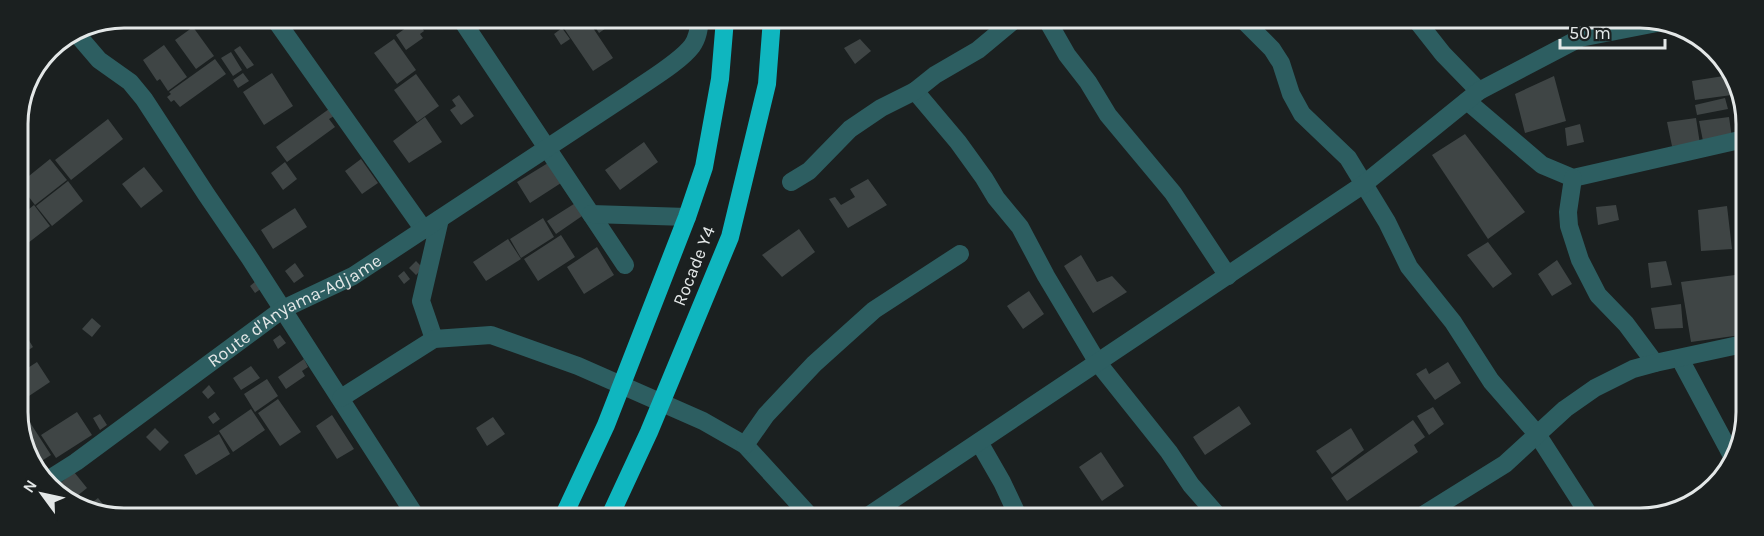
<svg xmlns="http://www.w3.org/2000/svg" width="1764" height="536" viewBox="0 0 1764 536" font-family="Karla,sans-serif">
  <rect width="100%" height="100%" fill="#1b2020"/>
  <path fill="#3f4545" d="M574 19H587L613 58 593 71 563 27Z
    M590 19H619L599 33Z
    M417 20 424 31 420 34 423 38 406 50 396 35Z
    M823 20H841L829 28Z
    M193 27 214 56 196 69 175 40Z
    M562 28 570 39 561 45 554 34Z
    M394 39 416 70 397 84 374 53Z
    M860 39 871 51 855 64 844 48Z
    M164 45 187 77 168 91 160 79 157 81 143 60Z
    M240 46 254 65 247 69 234 50Z
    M231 52 242 70 233 76 221 58Z
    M215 59 226 74 180 107 174 100 171 102 167 97 171 94 169 92Z
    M243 73 249 81 238 88 233 80Z
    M272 73 293 106 264 125 243 92Z
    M416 74 439 106 417 122 394 90Z
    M1730 75 1739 94 1695 100 1692 81Z
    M1554 76 1566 121 1525 133 1515 94Z
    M459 95 474 116 461 125 450 110 456 106 452 100Z
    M1725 98 1728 109 1697 115 1695 105Z
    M329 109 334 116 329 119 335 127 287 162 276 147Z
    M425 117 442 142 409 163 393 141Z
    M1729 117 1732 138 1703 141 1699 121Z
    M1696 118 1700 144 1672 146 1667 122Z
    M108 119 123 139 71 180 55 160Z
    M1580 124 1584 142 1567 146 1565 128Z
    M1465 134 1525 212 1488 239 1432 155Z
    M644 142 658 162 620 190 605 170Z
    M50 159 67 180 35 205 19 184Z
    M361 159 378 183 362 194 345 171Z
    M285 162 297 179 283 190 271 173Z
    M548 163 561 183 530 203 517 182Z
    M144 167 163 191 141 208 122 184Z
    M868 179 887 205 848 228 829 199 835 197 841 205 855 197 850 189Z
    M68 181 83 201 52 226 36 206Z
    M19 187 29 204 19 210Z
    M577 202 585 214 556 234 547 221Z
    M34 205 50 226 19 250V217Z
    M1616 205 1619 220 1598 225 1596 207Z
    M1727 206 1732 249 1701 251 1698 210Z
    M295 208 307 227 273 249 261 230Z
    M543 218 554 237 521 258 510 239Z
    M799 229 815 252 782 277 762 255Z
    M561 235 575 257 538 281 524 259Z
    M508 239 521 259 486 281 473 262Z
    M1488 242 1512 274 1493 288 1467 255Z
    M597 247 614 275 584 294 567 267Z
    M1081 255 1097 282 1112 276 1127 292 1093 313 1064 266Z
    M1557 260 1572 284 1552 296 1538 274Z
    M416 261 423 268 416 275 409 268Z
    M1666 261 1672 285 1651 288 1648 263Z
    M295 263 304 276 294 283 285 271Z
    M404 271 410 279 404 284 398 276Z
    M1735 275 1741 335 1691 342 1681 282Z
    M256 281 262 288 255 293 250 286Z
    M1743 288V307H1742L1739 289Z
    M1029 291 1044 314 1023 329 1007 306Z
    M1681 304 1683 328 1655 329 1651 308Z
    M92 318 101 326 92 337 82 329Z
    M22 329 33 347 20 356 19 331Z
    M280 335 286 343 278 349 273 340Z
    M304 359 308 367 302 371 305 376 286 389 278 377Z
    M37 362 50 382 20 402V373Z
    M1448 362 1461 383 1435 400 1416 374 1426 368 1429 374Z
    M251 366 260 378 241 390 233 378Z
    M267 379 278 396 255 412 244 394Z
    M209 385 215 393 208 399 202 392Z
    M278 399 301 432 280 446 258 413Z
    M1239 406 1251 424 1205 455 1193 437Z
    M20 407 51 455 40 462 20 431Z
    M1433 407 1444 424 1429 435 1417 416Z
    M251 409 265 430 233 452 219 431Z
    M77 412 92 435 56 458 41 435Z
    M215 412 220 419 213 424 208 417Z
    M100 414 107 425 100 430 93 418Z
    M332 415 354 449 337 459 316 426Z
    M493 417 505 434 487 446 476 428Z
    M1413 420 1425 437 1414 445 1418 452 1347 501 1331 478Z
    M155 428 169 442 160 451 146 437Z
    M1351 428 1364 450 1332 474 1316 451Z
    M219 434 230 454 196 475 184 455Z
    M1101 452 1124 486 1102 501 1079 467Z
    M74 472 87 488 72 500 53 489Z
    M98 498 111 514H97L85 508Z"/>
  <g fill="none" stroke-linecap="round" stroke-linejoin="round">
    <g stroke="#2d5e61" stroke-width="18">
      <path d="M274 18 424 230"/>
      <path d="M461 19 625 265"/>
      <path d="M1047 20 1067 55 1088 82 1108 115 1173 193 1228 276"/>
      <path d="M1244 21 1272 49 1281 63 1291 94 1302 114 1348 158 1387 222 1409 267 1453 322 1491 381 1537 434 1591 518"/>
      <path d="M1417 21 1443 54 1479 91"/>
      <path d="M75 32 99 60 130 82 144 99 206 194 249 257 415 515"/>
      <path d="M915 91 958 142 984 178 996 198 1020 227 1046 276 1098 363 1169 452 1191 485 1219 517"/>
      <path d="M1467 101 1542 165 1573 178 1744 139"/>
      <path d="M1573 178 1568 212 1569 226 1580 260 1598 295 1626 324 1655 363"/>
      <path d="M791 182 809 171 850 129 881 108 915 91 935 75 978 50 1014 20"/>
      <path d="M591 214 687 217"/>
      <path d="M434 339 421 301 440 219"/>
      <path d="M1680 359 1732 456"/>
      <path d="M341 398 434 339 491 335 578 366 703 421 745 445 810 516"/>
      <path d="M979 442 1002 482 1018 516"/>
      <path d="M745 445 766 415 814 364 874 310 960 254"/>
      <path id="s1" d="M46 481 76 462 283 309 353 276 632 92C649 80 680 62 692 46 698 38 699 28 700 19"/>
      <path d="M868 516 1364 184 1479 91 1580 38 1662 22"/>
      <path d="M1420 517 1505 464 1565 409 1595 388 1633 369 1655 363 1743 344"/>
    </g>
    <path stroke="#0fb6bf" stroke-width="18" d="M564 515 606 425 687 217 704 167 720 79 725 19
      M610 516 649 432 730 237 767 84 772 19"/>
  </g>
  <g text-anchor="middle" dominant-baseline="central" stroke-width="6" stroke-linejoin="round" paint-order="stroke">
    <g font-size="18" fill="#e3e7e7" stroke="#1b2020">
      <text transform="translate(694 266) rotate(-68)">Rocade Y4</text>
      <text stroke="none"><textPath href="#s1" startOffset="302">Route d'Anyama-Adjame</textPath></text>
    </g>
  </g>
  <path d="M0 0H1764V536H0ZM124 28H1640A96 96 0 0 1 1736 124V412A96 96 0 0 1 1640 508H124A96 96 0 0 1 28 412V124A96 96 0 0 1 124 28Z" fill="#1b2020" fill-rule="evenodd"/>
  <path fill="none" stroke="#e3e7e7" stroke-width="3" d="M124 28H1640A96 96 0 0 1 1736 124V412A96 96 0 0 1 1640 508H124A96 96 0 0 1 28 412V124A96 96 0 0 1 124 28Z"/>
  <g transform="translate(42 494) rotate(303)" stroke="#1b2020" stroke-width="4.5" paint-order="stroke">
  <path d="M0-4.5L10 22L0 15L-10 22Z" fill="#e3e7e7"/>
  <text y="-9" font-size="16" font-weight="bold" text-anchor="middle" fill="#e3e7e7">N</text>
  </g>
  <path d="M1560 39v9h105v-9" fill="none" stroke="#e3e7e7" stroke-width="3"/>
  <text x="1569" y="39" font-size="18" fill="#e3e7e7" stroke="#1b2020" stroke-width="4.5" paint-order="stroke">50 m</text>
</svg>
